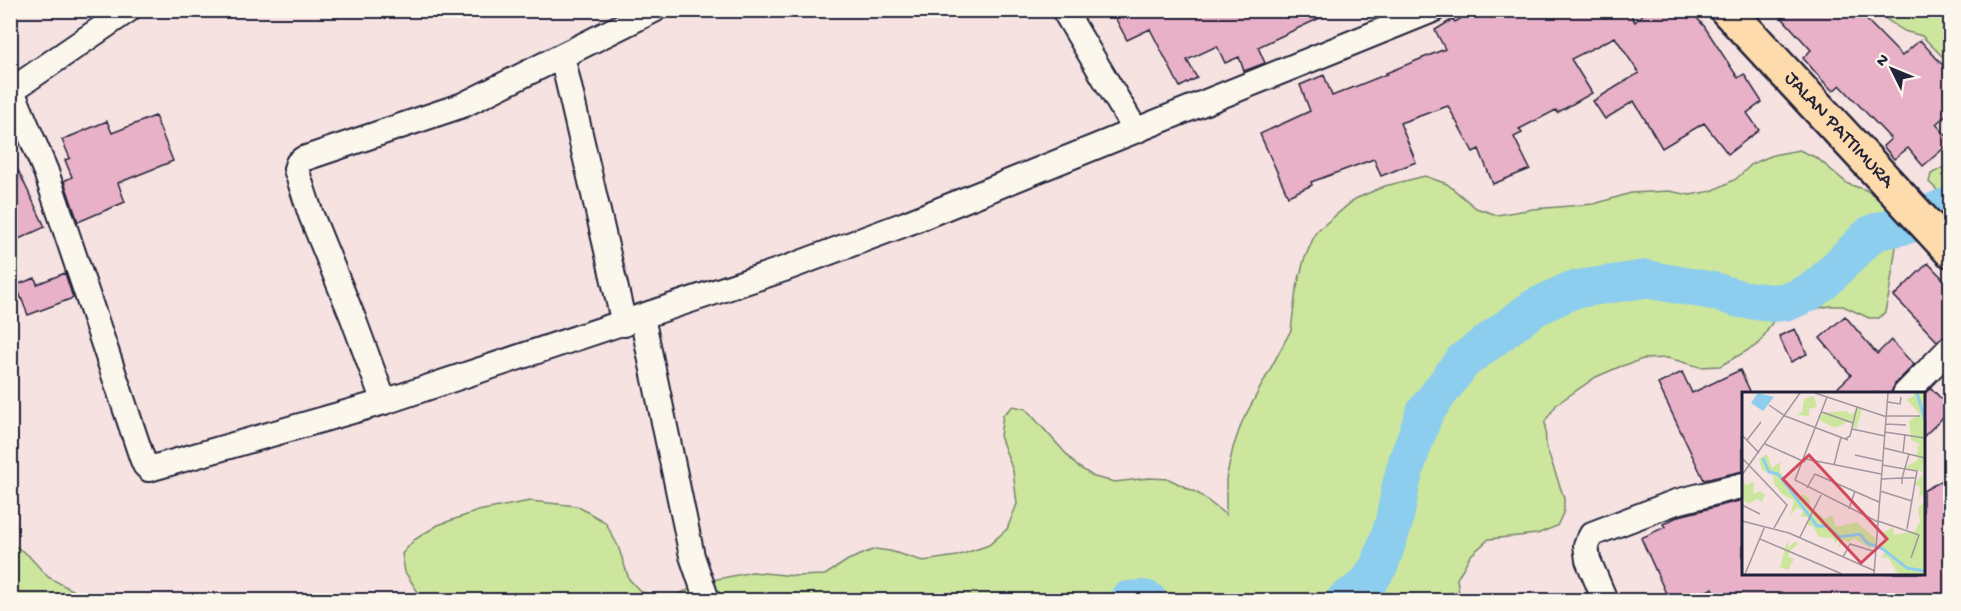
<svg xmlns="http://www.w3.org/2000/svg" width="1961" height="611" viewBox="0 0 1961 611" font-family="'Gochi Hand',sans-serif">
  <rect width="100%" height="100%" fill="#f5e2e1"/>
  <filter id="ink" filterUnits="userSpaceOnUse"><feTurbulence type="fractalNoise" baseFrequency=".0167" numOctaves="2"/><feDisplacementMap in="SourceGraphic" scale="12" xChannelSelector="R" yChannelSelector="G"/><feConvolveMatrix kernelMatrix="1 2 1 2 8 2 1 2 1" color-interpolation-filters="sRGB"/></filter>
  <g filter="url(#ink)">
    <path fill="#cce69d" stroke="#77846c" stroke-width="1.5" d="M1874 11H1950V64L1922 36 1904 31Z
      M1799 150 1817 158 1848 184 1866 190 1888 206 1899 226 1889 294 1885 312 1879 318H1869L1843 306H1830L1782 315 1773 321 1759 344 1720 366 1700 367 1668 358 1643 359 1619 367 1596 377 1557 404 1545 421 1546 446 1564 498V511L1557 526 1537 534 1489 539 1470 556 1457 579 1459 592 1464 600H423L405 572 402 554 414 540 438 525 478 511 530 501 577 506 605 522 618 546 629 579 641 592 668 598 713 580 752 572 796 576 825 575 848 560 875 549 890 551 923 561 957 556 989 545 1007 529 1017 504 1013 471 1000 436 1003 415 1013 406 1026 409 1077 466 1094 477 1115 482 1149 478 1169 479 1199 494 1226 515V479L1233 448 1242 422 1291 330 1296 291 1304 260 1316 232 1355 199 1385 186 1425 176 1447 184 1476 208 1497 215 1533 209 1594 204 1631 193 1669 191 1690 195 1712 191 1736 179 1752 164 1773 155Z
      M1950 161V203L1929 182 1931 174 1944 167Z
      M11 543 28 555 48 577 88 599 210 595 236 600H11Z"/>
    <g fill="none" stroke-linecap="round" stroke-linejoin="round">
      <path stroke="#8dcdee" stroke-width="38" d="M1128 600 1142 599 1148 600
        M1345 600 1366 586 1380 564 1394 522 1401 485 1408 459 1425 412 1463 361 1534 308 1572 290 1645 279 1713 291 1740 299 1772 303 1790 301 1810 292 1823 282 1871 234C1884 228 1897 228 1910 224 1924 219 1936 208 1950 206"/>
    </g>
    <path fill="#e8b1c8" stroke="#22223b" stroke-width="1.5" d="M1111 10H1337L1258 47 1265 63 1244 71 1239 57 1225 63 1217 46 1187 60 1197 78 1180 87 1150 29 1127 40Z
      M1475 10H1628L1635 22 1648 10H1690L1704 26 1738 78 1744 74 1762 102 1747 113 1759 130 1728 154 1704 123 1662 148 1634 101 1605 119 1593 101 1639 73 1615 37 1571 59 1592 93 1557 113 1556 110 1519 129 1522 133 1514 137 1530 169 1493 184 1479 149 1473 152 1448 106 1400 123 1416 162 1381 176 1374 159 1311 182 1312 185 1288 196 1260 134 1310 111 1300 85 1324 75 1332 96 1387 74 1386 73 1445 49 1435 30 1453 19 1455 22Z
      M1775 10H1857L1902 56 1920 40 1950 73V111L1936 124 1950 140V143L1923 166 1908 148 1894 159 1883 146 1891 139 1840 85 1833 91 1822 80 1803 58 1811 50Z
      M155 116 173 161 118 183 125 202 78 222 64 181 72 177 65 160 70 158 62 140 107 121 112 133Z
      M10 153 45 227 10 243Z
      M1928 263 1950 286V334L1946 335 1937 341 1894 296Z
      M65 273 73 298 28 315 16 285 35 278 37 284Z
      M1845 316 1877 354 1891 340 1914 365 1895 384 1891 393H1832L1851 375 1820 338Z
      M1795 329 1807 354 1791 362 1779 336Z
      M1740 370 1751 393H1743V471L1704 480 1658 384 1682 372 1692 393Z
      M1931 388 1950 408V411L1923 437V395Z
      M1950 476V593L1934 600H1719L1713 588 1688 600H1669L1641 538 1665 527 1663 524 1679 516 1743 500V573H1923V491Z"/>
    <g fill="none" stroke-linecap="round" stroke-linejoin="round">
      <defs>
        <path id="street" d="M1064 10 1136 131
          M562 56 624 324
          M10 86 46 172 142 458 145 465 149 469 384 402 787 268 905 224 1433 10
          M12 90 128 10
          M642 317 692 556 707 600
          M1905 394 1950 348
          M384 402 353 318 311 215 296 169 298 163 303 159 463 105 654 10
          M1605 600 1588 560 1586 545 1592 534 1676 502 1744 485"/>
        <g id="primary">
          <path id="s1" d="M1727 10 1950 250"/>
        </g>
      </defs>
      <use href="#street" stroke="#22223b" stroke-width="28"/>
      <use href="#primary" stroke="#22223b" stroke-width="38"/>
      <use href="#street" stroke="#fbf7ec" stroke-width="24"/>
      <use href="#primary" stroke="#fedbac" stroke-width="33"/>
    </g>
  </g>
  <g text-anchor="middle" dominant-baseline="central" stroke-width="4.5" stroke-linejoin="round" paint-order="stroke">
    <g font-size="20" fill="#22223b" stroke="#fbf7ec">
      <text stroke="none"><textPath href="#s1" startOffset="164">JALAN PATTIMURA</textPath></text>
    </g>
  </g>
  <g transform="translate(1742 392)">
    <rect width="183" height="183" fill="#f5e2e1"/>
    <path d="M172 1H182L183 75 179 76 183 78V108L180 102 177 108 178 95 173 92 182 80 161 76 176 68 174 60 177 59 174 55 179 53 169 48 167 29 178 22 164 7 171 5ZM72 4 75 15 67 17V24L54 23 60 20 62 7ZM116 16 120 17 114 38 108 29 93 36 77 28 80 21 104 19 109 23ZM25 62 30 76 38 70V80L57 107 60 102 67 106 68 115 83 127 90 123 94 135 115 130 133 146V153L128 156 112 146 107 150 101 148 97 156V148L93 151 91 146 77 145 71 134 66 133V125H59L61 118 54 116 48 125 52 108 41 103 32 92 31 83 20 78 17 67ZM12 89 11 102 18 99 23 103 20 110 15 107 7 112 0 107V90L5 93ZM182 110 183 182H156L146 165 140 166 143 159 136 153 142 151V140L151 135 152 143 173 139 178 129 176 116ZM45 149 47 155 53 149 56 152 48 159 46 165 52 167 46 178 38 175Z" fill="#cce69d"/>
    <path d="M16 1 32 5 21 19 9 11Z" fill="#8dcdee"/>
    <path fill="none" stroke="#8dcdee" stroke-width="3" d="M175 1 183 28M21 66 27 80 36 82 75 134H85L97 145 118 142 125 151 141 157 165 176 183 179"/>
    <path fill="none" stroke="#a1959f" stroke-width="1.5" d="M73 1 145 25M85 5 53 88 136 130M146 10 158 12 159 5M27 13 43 24 106 48M80 20 111 31M145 24H178M144 32 164 33M110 37 143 44M143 40 183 46M0 43 17 61M103 47 108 44 115 15M5 48 19 30M23 52 63 70M142 56 183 66M161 61 163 42M167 62 160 86H173M113 63 140 69M0 66 45 113 32 136M64 67 139 82M92 73 99 45M140 73 175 79 165 137M0 83 58 1M139 87 160 86V92M65 96 73 82 137 110M138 99 170 109M0 113 18 122M107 117 113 99M0 129 47 141 133 179M136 129 177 143 169 166M58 145 79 103M18 147 100 182M101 165 108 152 134 160M3 182 23 134M132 182 146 1"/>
    <path fill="#d1495b" fill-opacity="0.15" stroke="#d1495b" stroke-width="3" d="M67 63 145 147 119 171 41 87Z"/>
    <rect width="183" height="183" fill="none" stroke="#22223b" stroke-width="3"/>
  </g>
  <rect width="1961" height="611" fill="none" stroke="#fbf7ec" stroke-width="36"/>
  <rect x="18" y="18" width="1925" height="575" fill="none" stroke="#22223b" stroke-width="2" filter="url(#ink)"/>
  <g transform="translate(1892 69) rotate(313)" stroke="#fbf7ec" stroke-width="4.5" paint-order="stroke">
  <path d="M0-4.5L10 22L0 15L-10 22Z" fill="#22223b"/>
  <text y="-9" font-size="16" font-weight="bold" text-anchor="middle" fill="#22223b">N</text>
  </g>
</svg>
